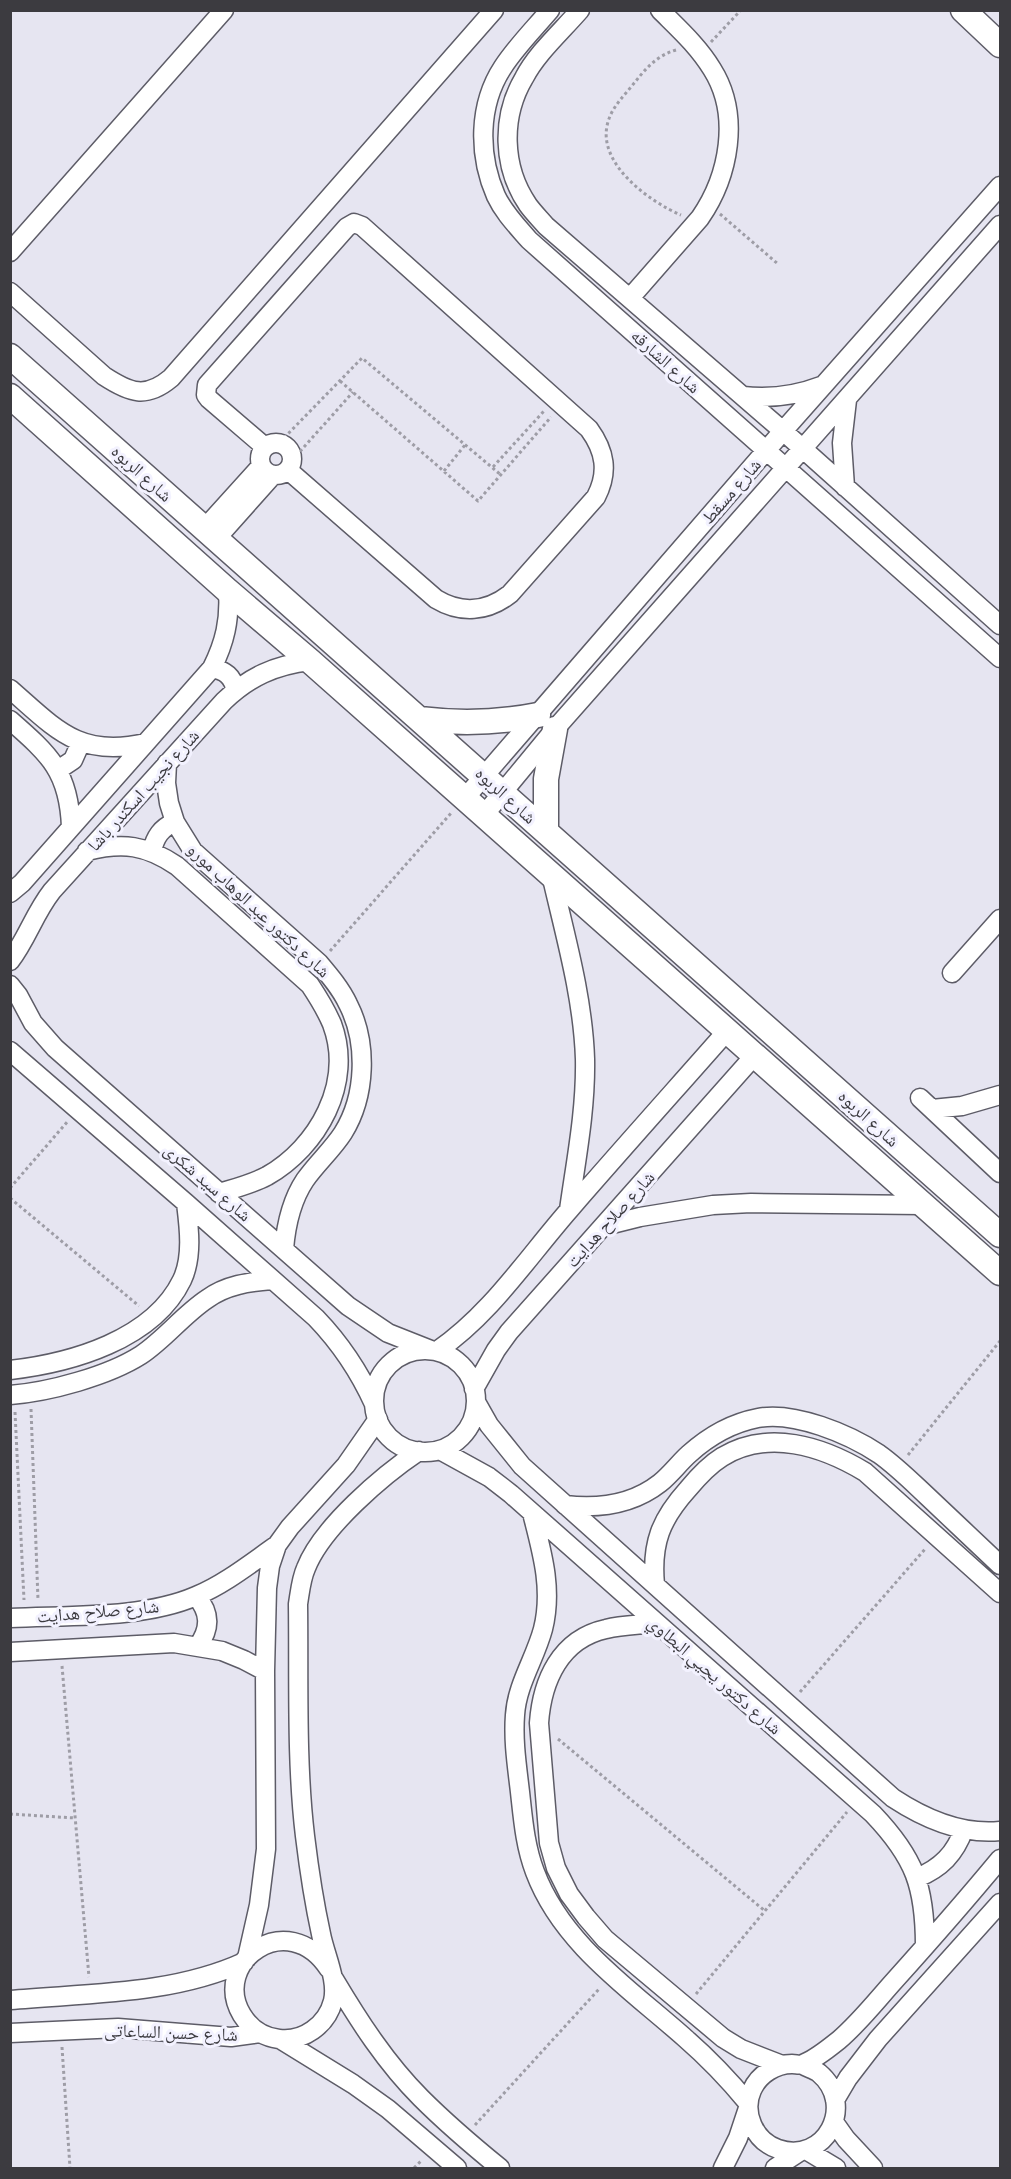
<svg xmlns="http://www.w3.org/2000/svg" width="1011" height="2179" viewBox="0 0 1011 2179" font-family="'Public Sans','Noto Naskh Arabic',sans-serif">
  <rect width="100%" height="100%" fill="#e6e5f1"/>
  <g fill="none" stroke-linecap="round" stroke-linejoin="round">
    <defs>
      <path id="street" d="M550 10C534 29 516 47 503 67 478 105 478 155 496 196 504 213 517 226 529 240L1000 658
        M580 10C561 32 537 53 524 78 501 117 502 167 528 205 533 212 540 219 546 226L783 431 1000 625
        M10 252 224 10
        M10 292 104 376C130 393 146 399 171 378L494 10
        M630 298 700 218C729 176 741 115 712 69 698 46 679 29 660 10
        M743 396C771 399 795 396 821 386
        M260 459a16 16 0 1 1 32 0a16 16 0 1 1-32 0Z
        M265 447 209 399 206 395 207 385 347 227 354 223 362 226 589 429C605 451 609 472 596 497L510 594C487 612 461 614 436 599L288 470
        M845 487 842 443 847 400
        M205 528 261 466
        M216 539 273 475
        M212 668C226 671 232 676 236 690
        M10 689C57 730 79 758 146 743
        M10 720C50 755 69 772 71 827
        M167 763 166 783 169 803 175 822 193 851 319 963C330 976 341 989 348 1004 368 1043 366 1096 343 1133 332 1150 317 1163 305 1180 291 1201 286 1225 284 1249
        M58 770 73 760 81 742
        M465 798 783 431 1000 186
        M484 815 555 729 1000 225
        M87 851C123 842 146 845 177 866L310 985C318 997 326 1010 332 1024 354 1083 318 1147 267 1176 252 1184 236 1188 219 1193
        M152 851C155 837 161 828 175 822
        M551 874C565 935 583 997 585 1059 586 1110 576 1160 569 1210
        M10 893 22 883 212 668C225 642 230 620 228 591
        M10 961C27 939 34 914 52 891L224 701C249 677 275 665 310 661
        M952 973 1000 919
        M10 985 18 995 33 1023 55 1048 348 1306 388 1333 431 1350
        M10 1051 186 1203 316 1318C341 1344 359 1371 374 1404
        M920 1098 1000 1173
        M932 1109 962 1106 1000 1095
        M604 1226 640 1217 713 1205 751 1203 923 1205
        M374 1401a51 51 0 1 1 102 0a51 51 0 1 1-102 0Z
        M437 1351C491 1314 527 1258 570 1209 622 1149 675 1090 727 1031
        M10 1370C71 1363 153 1340 182 1280 193 1257 189 1227 186 1203
        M474 1389 496 1350 509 1332 755 1055
        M10 1395C49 1392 108 1376 141 1355 165 1339 183 1315 207 1299 226 1285 249 1282 272 1280
        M476 1402 489 1425 522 1466 893 1798C925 1819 961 1835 1000 1831
        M440 1450 489 1477 511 1494 873 1814C915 1858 925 1887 925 1946
        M565 1505C599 1509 632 1505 660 1483 671 1474 679 1463 689 1454 709 1436 732 1423 758 1418 794 1411 849 1434 879 1454 896 1466 911 1481 927 1496 951 1519 976 1542 1000 1565
        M532 1513C542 1552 553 1589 543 1629 535 1659 517 1684 515 1715 513 1741 517 1766 520 1792 523 1819 525 1846 535 1872 562 1944 630 1989 685 2038 708 2058 729 2080 748 2103
        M655 1585C651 1543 661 1519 688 1489 698 1477 709 1465 722 1457 768 1429 822 1446 865 1472L1000 1593
        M196 1596C210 1612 211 1628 198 1646
        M10 1618C68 1615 143 1619 196 1596 225 1584 251 1563 277 1545
        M656 1623C640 1625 622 1625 606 1629 560 1639 542 1681 539 1723L549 1843 556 1868 569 1894 586 1917 605 1939 723 2038 741 2049 782 2065
        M10 1652 174 1643 222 1651 244 1660 265 1671
        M917 1878C941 1868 955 1854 964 1829
        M247 1958 259 1905 266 1849 265 1671 267 1588 270 1566 277 1545 290 1527 346 1465 378 1419
        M329 1969C288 1906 210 1962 242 2015 250 2028 263 2037 279 2039 303 2042 327 2025 333 2001 338 1980 325 1955 321 1934 314 1902 309 1869 305 1836 296 1761 299 1680 298 1604 300 1592 301 1579 306 1568 322 1527 383 1475 419 1451
        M334 1979C359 2021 386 2063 421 2098 446 2123 473 2146 500 2168
        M10 2000C88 1993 172 1995 244 1962
        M10 2033 118 2028 231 2037 260 2033
        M280 2039 353 2084 388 2109 457 2168
        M803 2065C808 2068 815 2070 819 2073 857 2105 825 2165 778 2149 754 2141 742 2112 752 2090 759 2074 776 2064 792 2064 797 2064 801 2066 805 2063 817 2058 829 2048 839 2040 860 2022 877 2000 895 1980 931 1940 966 1900 1000 1859
        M835 2100 848 2078 878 2039 1000 1903
        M834 2122 846 2139 873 2168
        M806 2150 836 2168
        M723 2168 738 2138 748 2108
        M775 2168 801 2151"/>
      <path id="secondary" d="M963 10 1000 45
        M10 356 1000 1235
        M10 396 228 591 310 661 1000 1273
        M419 719C461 724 498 723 538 715
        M546 830V779L555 729"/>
    </defs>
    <use href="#street" stroke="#5d5c67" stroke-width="21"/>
    <use href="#secondary" stroke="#5d5c67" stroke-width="27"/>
    <path stroke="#9e9da6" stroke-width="3" stroke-dasharray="3 3" stroke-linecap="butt" d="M711 42 741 10
      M676 50C655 56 644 71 631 87 621 99 610 110 607 126 599 165 650 202 681 215
      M720 214 778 264
      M340 381 478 501 551 417
      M280 442 362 358 501 475
      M296 456 353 392
      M493 467 544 411
      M444 471 465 445
      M330 951 452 812
      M10 1188 68 1121
      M10 1198 139 1306
      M31 1409 38 1600
      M15 1412 24 1600
      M908 1455 1000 1341
      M62 1666 89 1977
      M800 1692 926 1548
      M558 1739 765 1911
      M10 1814 75 1818
      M696 1994 847 1812
      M62 2047 70 2168
      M475 2125 600 1988
      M414 2168 421 2161"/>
    <use href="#street" stroke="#fff" stroke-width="18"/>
    <use href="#secondary" stroke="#fff" stroke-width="24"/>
  </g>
  <g text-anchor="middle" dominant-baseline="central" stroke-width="6" stroke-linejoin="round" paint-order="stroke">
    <g font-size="18" fill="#3c3b40" stroke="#f3f2ff">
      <text transform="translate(666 361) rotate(42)">شارع الشارقه</text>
      <text transform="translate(142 473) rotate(42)">شارع الربوه</text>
      <text transform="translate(731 491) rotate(-49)">شارع مسقط</text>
      <text transform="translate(143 790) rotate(-48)">شارع نجيب اسكندر باشا</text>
      <text transform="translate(506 795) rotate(42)">شارع الربوه</text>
      <text transform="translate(259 910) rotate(43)">شارع دكتور عبد الوهاب مورو</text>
      <text transform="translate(869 1118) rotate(42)">شارع الربوه</text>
      <text transform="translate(208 1182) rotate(41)">شارع سيد شكرى</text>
      <text transform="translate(610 1219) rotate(-48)">شارع صلاح هدايت</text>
      <text transform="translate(98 1611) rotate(-5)">شارع صلاح هدايت</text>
      <text transform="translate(715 1675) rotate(41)">شارع دكتور يحيي البطاوي</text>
      <text transform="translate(171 2032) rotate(2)">شارع حسن الساعاتى</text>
    </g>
  </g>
  <rect width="1011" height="2179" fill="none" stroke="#3c3b40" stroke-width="24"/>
</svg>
